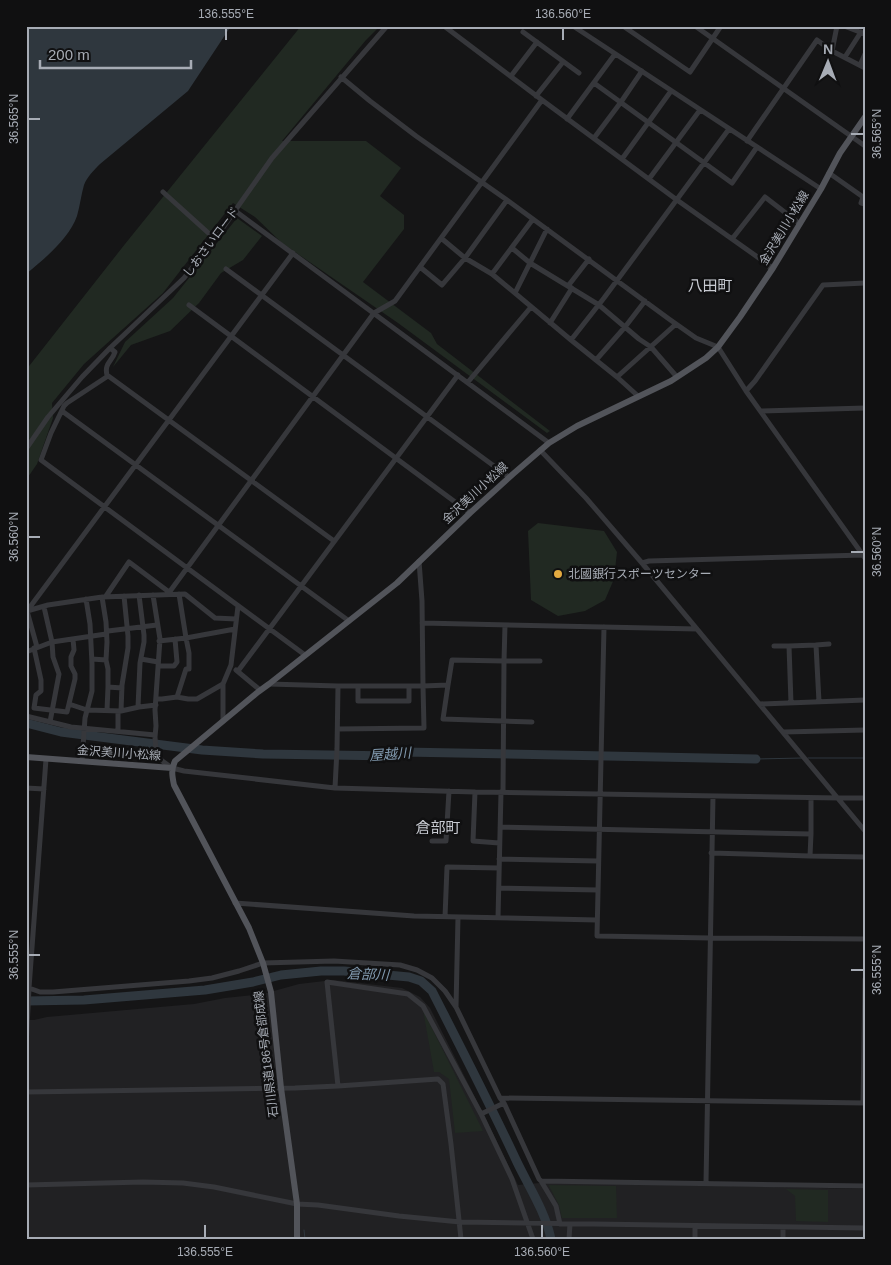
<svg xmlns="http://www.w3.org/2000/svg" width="891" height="1265" viewBox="0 0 891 1265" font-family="Arial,'Noto Sans JP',sans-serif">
  <rect width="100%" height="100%" fill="#151516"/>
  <path fill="#212123" d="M333 980 402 988 420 997 430 1008 486 1119 518 1185 550 1182 865 1189V1239H26V1020H34L47 1017 194 1004 225 998 263 994 299 984Z"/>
  <path fill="#212922" d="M301 26H380L366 40 282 141H366L401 168 380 196 404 215V229L363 282 431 333 437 344 550 431 547 433 398 323 282 243 255 217 233 203 163 293 84 364 52 403 53 418 37 464 26 480V370L125 244Z
    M237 218 262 236 243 260 221 273 199 303 170 331 131 345 113 367 125 342 173 298Z
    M538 523 604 531 617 552 614 579 605 600 585 611 558 616 531 600 528 531Z
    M423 1010 483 1131 455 1133 449 1079 439 1072H434Z
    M549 1185 616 1186 617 1218H562L559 1205 549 1186Z
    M786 1189 828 1190V1222L796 1221 795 1196Z"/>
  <path fill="#2f373e" d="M26 26H231L188 91 100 164C94 170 87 177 84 185 81 195 80 206 77 216 69 239 44 259 26 274Z"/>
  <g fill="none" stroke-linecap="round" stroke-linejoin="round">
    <path stroke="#2f373e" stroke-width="1" d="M808 758H865
      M756 759 802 758
      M304 1230 305 1239"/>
    <path stroke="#2f373e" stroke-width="9" d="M26 723 61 732 202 750 263 754 396 756 404 752 756 759
      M26 1001 84 1000 205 990 253 982 281 975 321 971H344L409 977 421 981 432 991C461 1048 490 1104 517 1162 529 1187 545 1211 551 1239"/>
    <path stroke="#36373b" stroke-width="5" d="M444 26 542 100 677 200 773 268H770
      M573 26 821 189
      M623 26 690 72 721 26
      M695 26 865 146
      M837 26 832 51 865 68
      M844 26 865 34
      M523 32 579 73
      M845 57 861 32
      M860 65 865 54
      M511 76 537 42
      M341 77 370 101 416 136 507 200 669 319 696 338 718 347 746 391 865 558
      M594 83 732 183 757 147
      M536 96 563 62
      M567 119 615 54
      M594 138 621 102 642 71
      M747 141 817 40 832 51
      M622 159 671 91
      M829 173 863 197 861 203 865 204
      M649 179 700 110
      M163 192 215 239
      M234 210 549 443
      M441 238 465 258 492 274 571 340 617 377 638 396
      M732 239 765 197 800 224
      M512 248 530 263 599 305 639 339 651 347 677 377
      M420 267 442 285 465 258 507 200
      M226 269 509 477
      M492 274 533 219
      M568 286 589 259
      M515 293 547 229
      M189 305 470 513
      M550 323 572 288
      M571 340 604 298 729 129
      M110 348 115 352C112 362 104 363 107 375L334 541
      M596 360 625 327 645 301
      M108 376 67 403 64 406 51 433 41 460 305 655
      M617 377 676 324
      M468 382 531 307
      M746 391 755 381 823 285 865 283
      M62 411 349 621
      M761 411 865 408
      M26 449 48 417 82 377 110 348 184 278 215 239 272 158 387 26
      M540 450 586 498 642 563 865 831
      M642 563 649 561 864 555
      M168 594 374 313 395 301 542 100
      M153 595 160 639 155 710 156 726 155 737 156 751 157 755 161 760 172 768 184 771 335 788 475 792 839 798H865
      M106 596 129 562 169 592
      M102 597 106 622 107 642 106 660 108 669V687L107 710
      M44 607 52 642 53 657 59 674 50 722
      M27 611 293 253
      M27 611 48 605 102 597 185 594 215 618 236 619
      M27 611 37 647
      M422 623 697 629
      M505 625 504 661H540
      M604 627 597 936 710 938 865 939
      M159 641 186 638 235 629
      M816 645 829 644
      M774 646H789
      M34 648 41 680V691L36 695 34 708 67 712 75 679V674L71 666V657L74 650 73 639
      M26 652 52 642 106 634 108 631 157 625
      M92 659 106 660
      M141 659 158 662
      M158 666H174L177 662 175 639
      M236 670 260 690
      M238 671 458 375
      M269 684 338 686H423L422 601 419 561
      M448 685 443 719 532 722
      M358 686V701H409V686
      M108 687 122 688
      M177 697 186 669H189V653L186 638 179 594
      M156 699H162L177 697 188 699H197L223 684
      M791 703 789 646 816 645 819 702
      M69 704 87 710 121 711 139 707 156 705
      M760 704 865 700
      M138 707 140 663 144 642V635L139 595
      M118 711V731
      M121 711 122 685 128 648V636L124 596
      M26 716 71 727 155 735
      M223 721V684L231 665 238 606
      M338 729 424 728 423 686 448 685 452 660 504 661 503 792
      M784 732 865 730
      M82 761 85 718 92 691V664L90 624 86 599
      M26 788 44 789
      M335 788 337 749 338 686
      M475 792 473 841 499 843
      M500 827 811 834 810 856 865 857
      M811 834V798
      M432 841H446L449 791
      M711 853 810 856
      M499 859 598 861
      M499 888 598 890
      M235 903 414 916 597 920
      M445 917 447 867 499 868
      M458 917 456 1007 500 1098 504 1103 539 1179 541 1181 556 1206 560 1224
      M498 918 501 792
      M26 989 29 988 40 992H53L189 981 212 978 239 971 263 963 334 961 400 965 417 970 432 978 445 991 456 1007
      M26 1047 29 988 46 759
      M338 1086 327 982 408 994 423 1006 481 1114
      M26 1092 295 1088 338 1086 438 1079 443 1084 451 1144 461 1239
      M500 1098 865 1103
      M504 1103 481 1114 512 1179 533 1239
      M863 1103 865 979
      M541 1181 865 1186
      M706 1183 713 796
      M26 1185 143 1182 183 1183 214 1187 297 1204 318 1205 399 1216 460 1222 865 1228
      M695 1226V1239
      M569 1239 570 1224
      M783 1239V1228"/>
    <path stroke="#52545a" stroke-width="6" d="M26 757 172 768
      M297 1239V1204L281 1088 271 992 263 963 249 928 174 785C172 775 171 770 175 761L258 692 269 684 397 583 470 513 513 474 549 443 577 426 671 381 706 358 718 347 740 317 773 268 821 189 840 153 865 117"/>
  </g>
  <path fill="none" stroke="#a7acb5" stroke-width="2" d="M226 40V28M563 40V28M28 119H40M851 134H864M28 537H40M851 552H864M28 955H40M851 970H864M205 1238V1225M542 1238V1225"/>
  <circle fill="#e3aa40" stroke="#101011" stroke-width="2" cx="558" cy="574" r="5"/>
  <g text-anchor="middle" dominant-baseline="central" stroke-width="5" stroke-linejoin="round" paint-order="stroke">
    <g font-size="12" fill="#a7acb5" stroke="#101011">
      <text transform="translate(784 228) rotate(-59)">金沢美川小松線</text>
      <text transform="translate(211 242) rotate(-53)">しおさいロード</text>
      <text transform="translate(475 493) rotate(-43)">金沢美川小松線</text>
      <text transform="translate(119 753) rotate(4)">金沢美川小松線</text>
      <text transform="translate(266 1054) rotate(-97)">石川県道186号倉部成線</text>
    </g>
    <g font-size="12" fill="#a7acb5" stroke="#101011" text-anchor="start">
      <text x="568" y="574">北國銀行スポーツセンター</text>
    </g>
    <g font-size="14" font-style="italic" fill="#8199ae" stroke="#101011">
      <text transform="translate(390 754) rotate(-4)">屋越川</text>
      <text transform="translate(368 974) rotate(3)">倉部川</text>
    </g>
    <g font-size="15" fill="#c8cbd2" stroke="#101011">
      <text x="710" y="285">八田町</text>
      <text x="438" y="827">倉部町</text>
    </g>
  </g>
  <rect width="891" height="1265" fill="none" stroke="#101011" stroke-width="55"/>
  <g transform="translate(828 62) rotate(1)" stroke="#101011" stroke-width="4" paint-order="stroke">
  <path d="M0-4L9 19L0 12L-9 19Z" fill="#a7acb5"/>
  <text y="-8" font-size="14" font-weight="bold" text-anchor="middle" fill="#a7acb5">N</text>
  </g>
  <path d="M40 60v8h151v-8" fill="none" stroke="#a7acb5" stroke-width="2.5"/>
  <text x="48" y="60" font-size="15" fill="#a7acb5" stroke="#101011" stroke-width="4" paint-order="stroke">200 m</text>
  <rect x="28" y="28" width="836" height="1210" fill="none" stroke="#a7acb5" stroke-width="2"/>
  <g font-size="12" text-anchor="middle" fill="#a7acb5">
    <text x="226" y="18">136.555°E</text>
    <text x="563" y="18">136.560°E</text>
    <text transform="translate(14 119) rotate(-90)" y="4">36.565°N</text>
    <text transform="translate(877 134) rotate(-90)" y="4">36.565°N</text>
    <text transform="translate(14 537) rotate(-90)" y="4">36.560°N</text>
    <text transform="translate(877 552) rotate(-90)" y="4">36.560°N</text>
    <text transform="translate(14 955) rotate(-90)" y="4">36.555°N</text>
    <text transform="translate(877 970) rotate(-90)" y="4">36.555°N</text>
    <text x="205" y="1256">136.555°E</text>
    <text x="542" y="1256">136.560°E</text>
  </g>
</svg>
